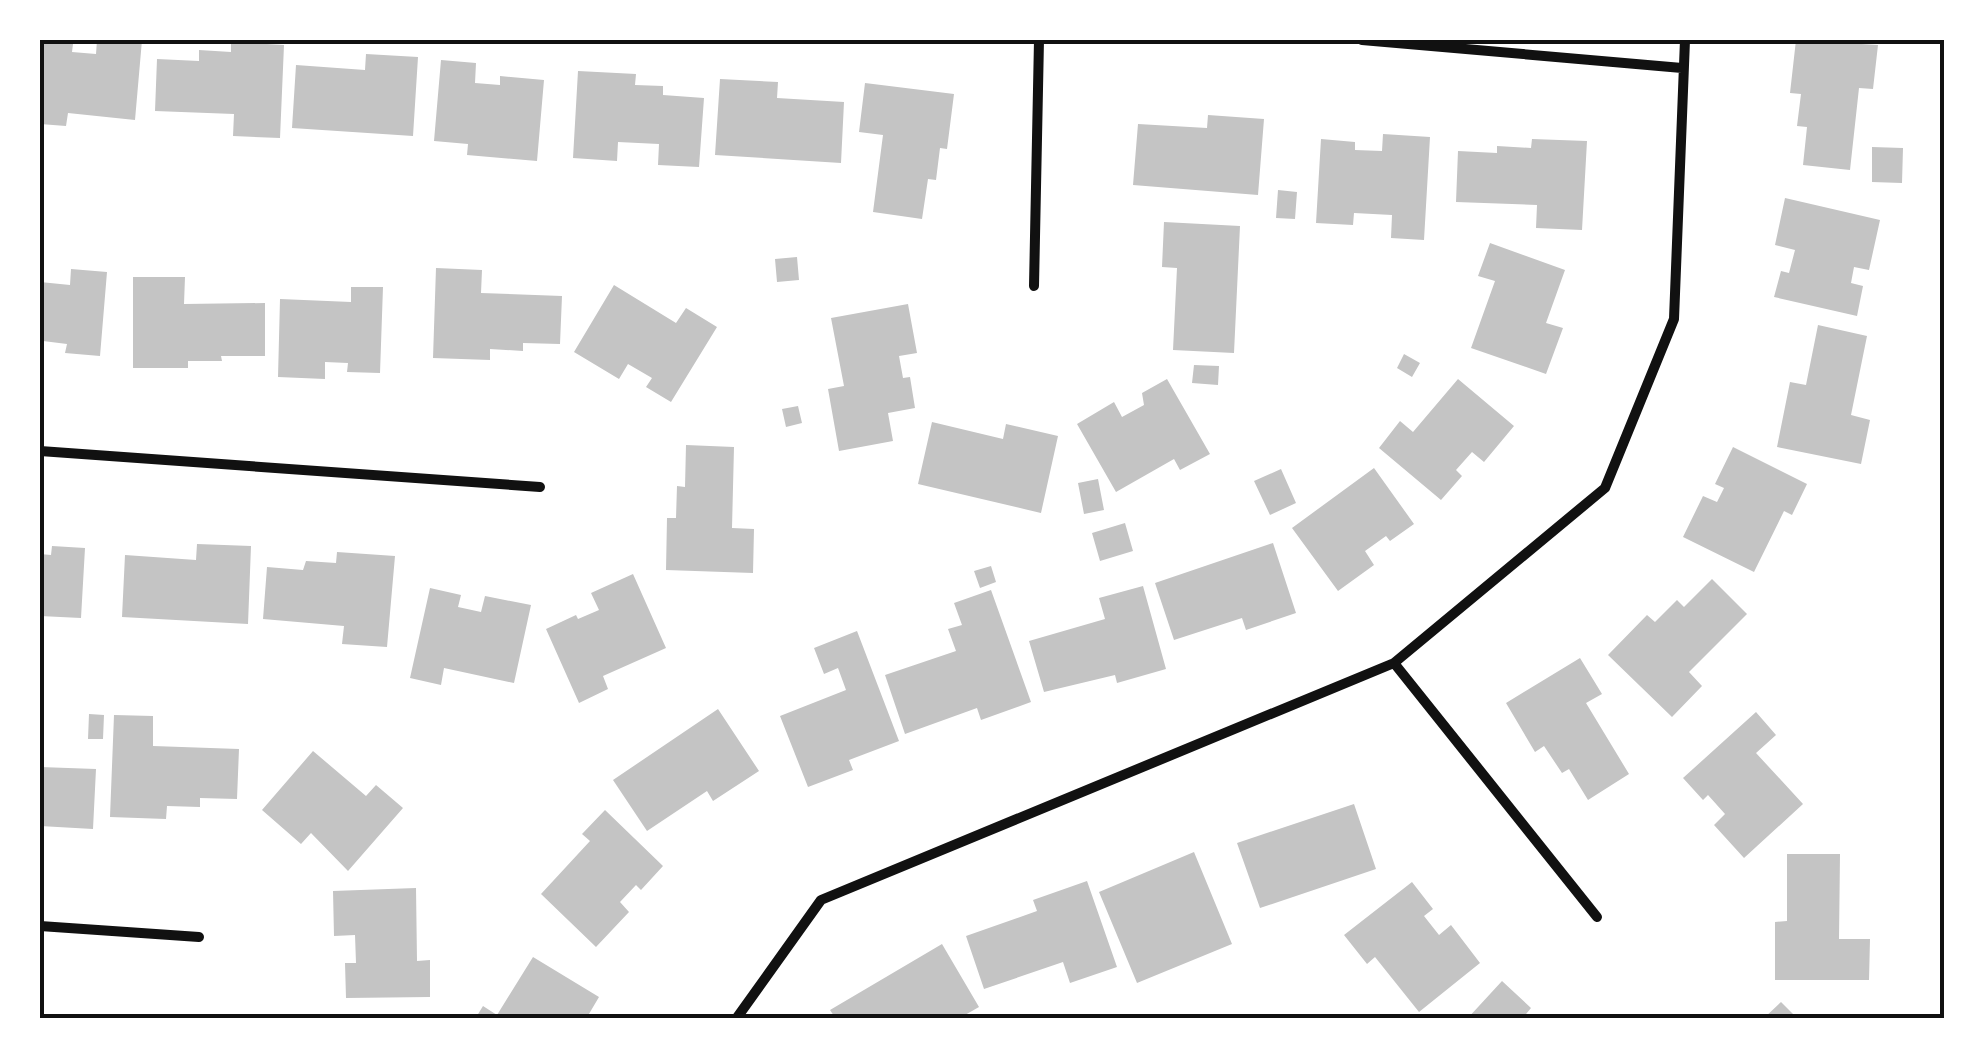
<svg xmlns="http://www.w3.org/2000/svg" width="1984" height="1059" viewBox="0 0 1984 1059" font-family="'Space Grotesk',sans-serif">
  <rect width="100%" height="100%" fill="#fff"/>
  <path fill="#c4c4c4" d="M97 40H142L135 120 68 113 66 126 40 124V41L73 44 72 52 96 54Z
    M1796 40 1878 45 1873 89 1859 88 1850 170 1803 165 1807 127 1797 126 1801 94 1790 93Z
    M231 42 284 45 280 138 233 136 234 114 155 111 157 59 199 61V50L231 52Z
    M366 54 418 57 413 136 292 128 296 65 365 70Z
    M441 60 476 63 475 83 500 85V76L544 80 537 161 467 155 468 144 434 141Z
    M578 71 636 74 635 85 663 86V95L704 98 699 167 658 165 659 144 618 142 617 161 573 158Z
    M720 79 778 82 777 98 844 102 841 163 715 155Z
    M865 83 954 94 947 149 940 148 936 180 928 179 922 219 873 212 883 135 859 132Z
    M1208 115 1264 119 1258 195 1133 185 1138 124 1207 128Z
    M1383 134 1430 137 1424 240 1391 238 1392 215 1354 213 1353 225 1316 223 1321 139 1355 142V150L1382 151Z
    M1532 139 1587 141 1582 230 1536 228 1537 205 1456 202 1458 151 1497 153V146L1531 148Z
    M1872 147 1903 148 1902 183 1872 182Z
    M1278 190 1297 192 1295 219 1276 218Z
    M1785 198 1880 220 1869 270 1854 267 1851 283 1863 286 1857 316 1774 297 1781 271 1789 273 1795 250 1775 245Z
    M1164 222 1240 226 1234 353 1173 350 1177 268 1162 267Z
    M1490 243 1565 270 1546 323 1563 328 1546 374 1471 348 1495 281 1478 276Z
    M797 257 799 280 777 282 775 259Z
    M436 268 482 270 481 293 562 296 560 344 523 343V351L490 349V360L433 358Z
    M71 269 107 272 100 356 65 353 67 344 43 341V350H40V282L70 285Z
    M133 277H185L184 304 265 303V356H221L222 361H188V368H133Z
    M614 285 676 323 686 308 717 327 671 402 646 387 652 378 628 364 619 379 574 352Z
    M351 287H383L380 373 347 372 348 363 325 362V379L278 377 280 299 351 302Z
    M908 304 917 353 899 356 903 378 910 377 915 408 888 413 893 441 839 451 828 389 844 386 831 318Z
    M1818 325 1867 336 1851 415 1870 420 1861 464 1777 447 1790 382 1806 385Z
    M1404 354 1420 363 1412 377 1397 368Z
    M1194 365 1219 366 1218 385 1192 383Z
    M1167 379 1210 454 1180 470 1174 459 1116 492 1077 424 1114 402 1122 417 1144 405 1142 393Z
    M1458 379 1514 426 1484 462 1472 452 1456 470 1462 476 1441 500 1379 448 1400 421 1413 432Z
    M798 406 802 423 786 427 782 409Z
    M932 422 1003 439 1006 424 1058 436 1041 513 918 484Z
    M686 445 734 447 732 528 754 529 753 573 666 570 667 518H676L677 486 685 487Z
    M1733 447 1807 484 1792 515 1784 511 1754 572 1683 537 1703 496 1717 502 1724 488 1715 484Z
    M1374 468 1414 524 1390 541 1386 536 1365 551 1374 565 1338 591 1292 528Z
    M1281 469 1296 503 1270 515 1254 481Z
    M1098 479 1104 510 1084 514 1078 483Z
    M1125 523 1133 551 1100 561 1092 533Z
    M1273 543 1296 613 1246 630 1242 618 1174 640 1155 583Z
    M197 544 251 546 248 624 122 617 125 555 196 560Z
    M52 546 85 548 81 618 40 616V554L51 555Z
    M337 552 395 556 387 647 342 644 344 626 263 619 267 567 303 570 306 561 336 563Z
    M991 566 996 582 980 588 974 571Z
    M633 574 666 648 603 676 608 689 579 703 546 629 576 615 578 619 599 610 591 593Z
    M1712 579 1747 614 1689 672 1702 686 1672 717 1608 655 1647 615 1655 622 1677 600 1684 607Z
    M1143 586 1166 669 1117 683 1115 675 1044 692 1029 641 1105 619 1099 598Z
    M430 588 461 595 458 607 481 612 485 596 531 605 514 683 444 668 441 685 410 678Z
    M991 590 1031 702 981 720 977 708 905 734 885 675 956 651 948 629 962 625 954 603Z
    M857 631 899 741 849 760 853 770 808 787 780 716 846 690 838 668 824 674 814 648Z
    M1580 658 1602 694 1586 703 1629 774 1588 800 1569 769 1562 773 1544 746 1535 752 1506 703Z
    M718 709 759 771 713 801 707 791 647 831 613 780Z
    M1756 712 1776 735 1756 753 1803 804 1744 858 1714 825 1725 814 1708 795 1703 800 1683 778Z
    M89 714 104 715 103 739H88Z
    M114 715 153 716V746L239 749 237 799 200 798V807L167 806 166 819 110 817Z
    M313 751 366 796 376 785 403 808 348 871 311 833 301 844 262 810Z
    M40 767 96 769 93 829 40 826Z
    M1354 804 1376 869 1260 908 1237 843Z
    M605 810 663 866 641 890 636 885 620 902 629 912 596 947 541 894 590 841 582 834Z
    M1194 852 1232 944 1137 983 1099 892Z
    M1787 854H1840L1839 939H1870L1869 980H1775V922L1787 921Z
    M1087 881 1117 967 1070 983 1063 962 984 989 966 936 1037 911 1033 900Z
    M1412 882 1433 909 1424 916 1439 935 1451 925 1480 963 1419 1012 1375 957 1367 964 1344 935Z
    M416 888 417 961 430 960V997L346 998 345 963H356L355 935 334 936 333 891Z
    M942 944 979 1007 958 1019H836L830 1010Z
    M533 957 599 997 586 1019H475L483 1006 497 1015Z
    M1502 981 1531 1008 1522 1019H1467Z
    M1781 1002 1798 1019H1763Z"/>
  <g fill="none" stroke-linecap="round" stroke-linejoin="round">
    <path stroke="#111" stroke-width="10" d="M1362 40 1682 68
      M1034 286 1039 40
      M40 451 540 487
      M1394 663 1597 917
      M40 926 199 937
      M736 1019 821 900 1394 663 1605 488 1674 319 1685 40"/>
  </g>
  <rect width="1984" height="1059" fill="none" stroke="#ffffff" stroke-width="85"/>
  <rect x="42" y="42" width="1900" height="974" fill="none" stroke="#111" stroke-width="4"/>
</svg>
